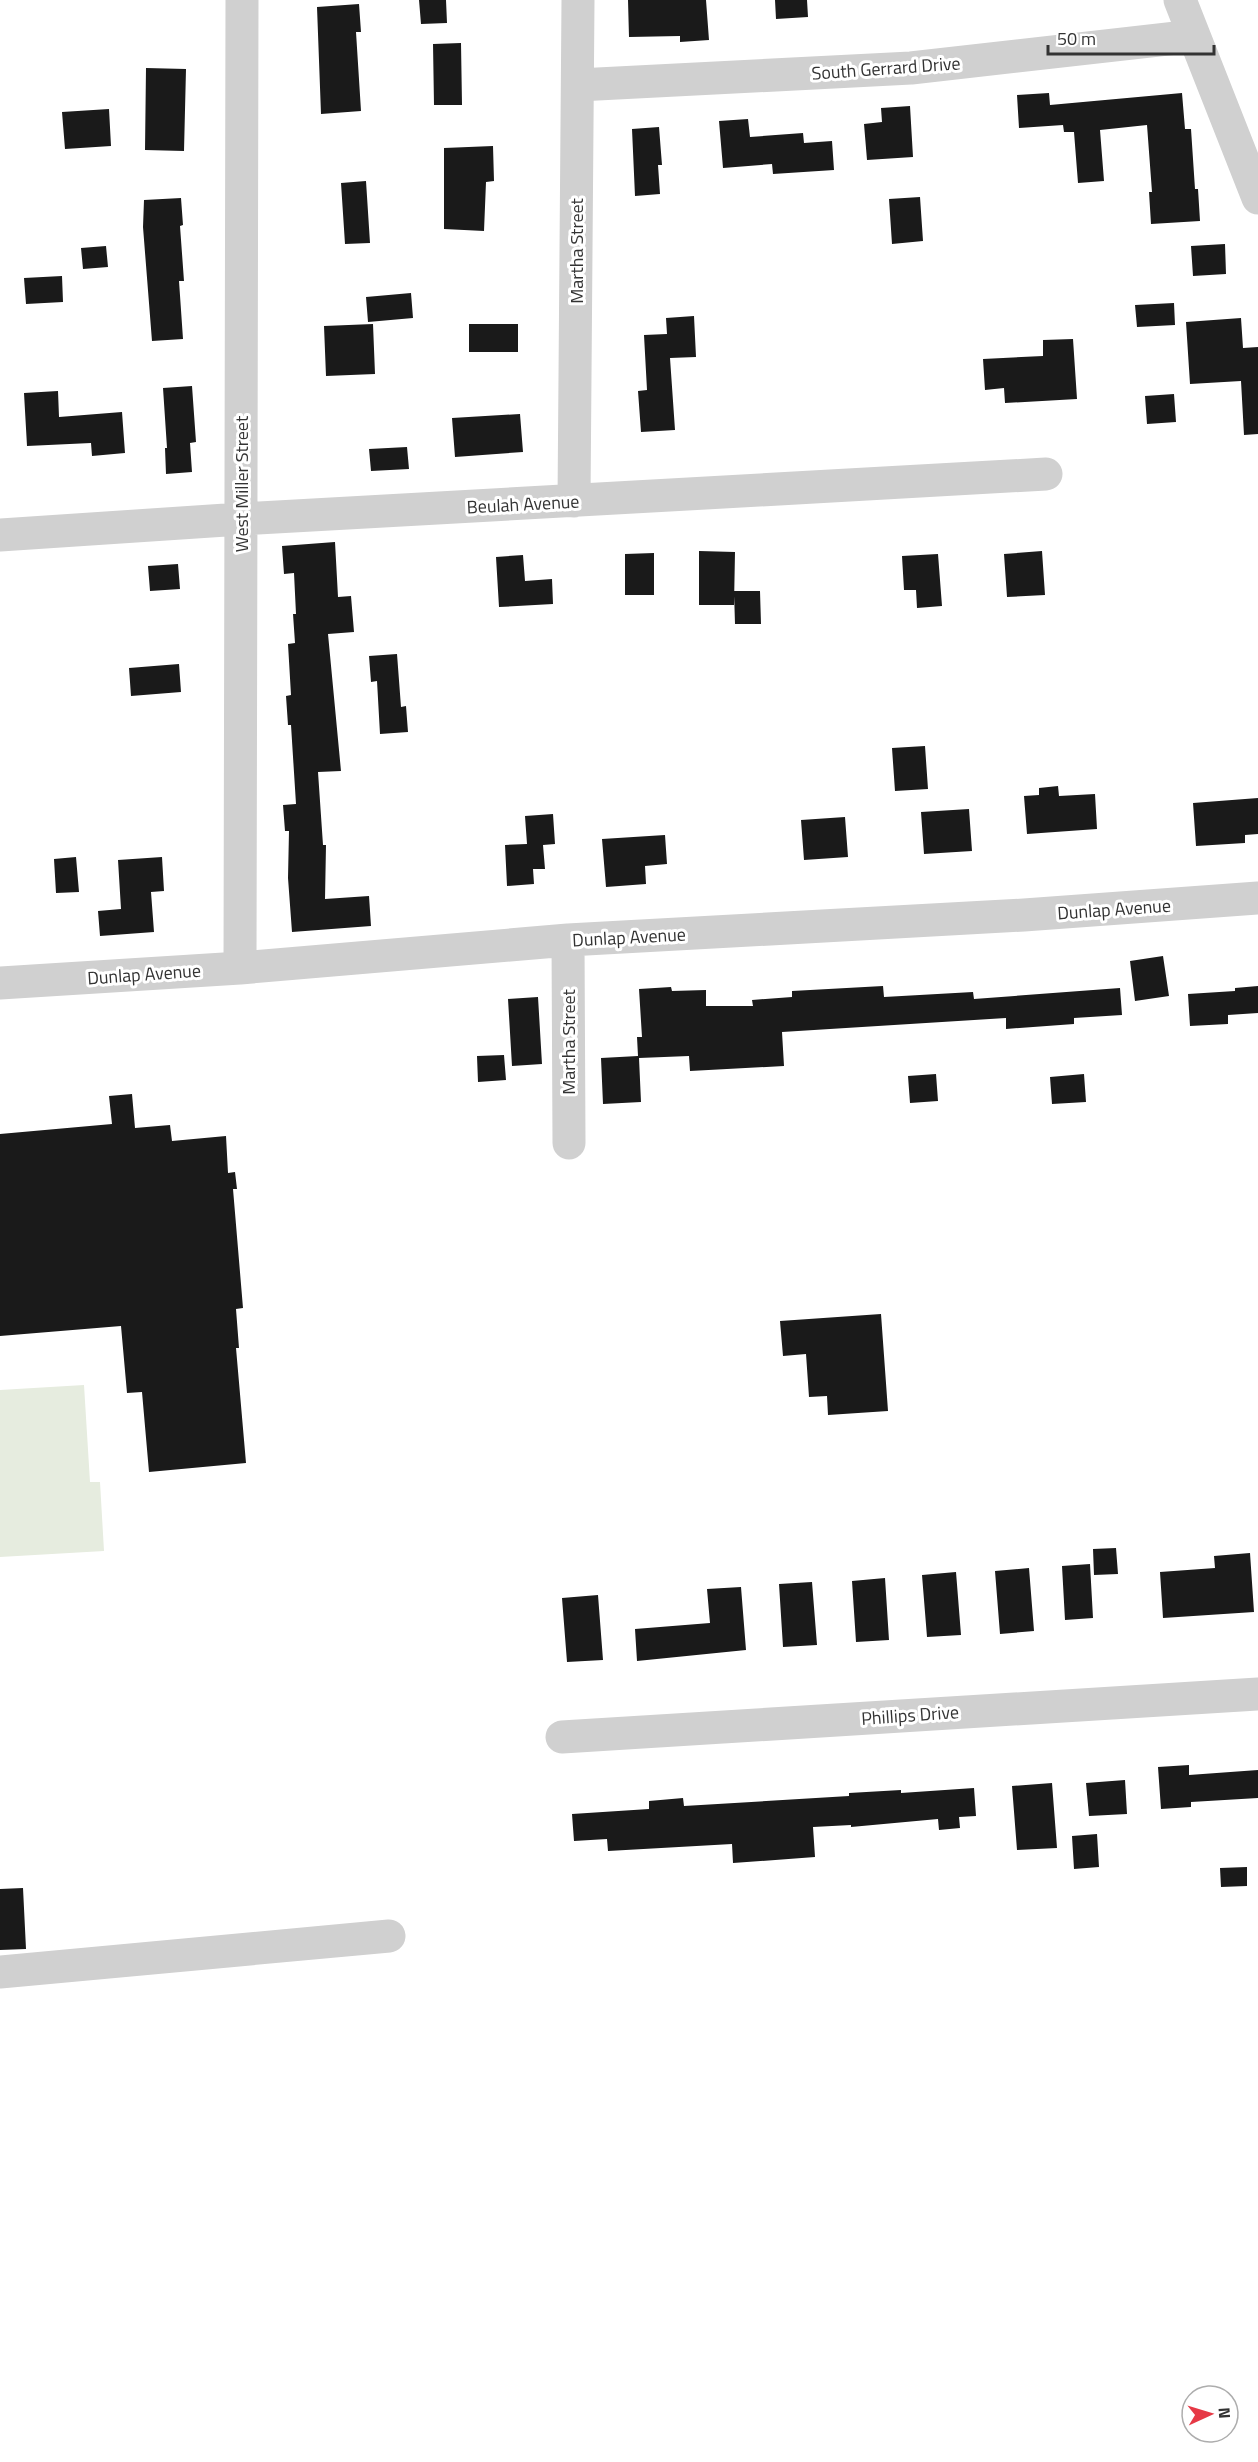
<svg xmlns="http://www.w3.org/2000/svg" width="1258" height="2462" viewBox="0 0 1258 2462" font-family="'Titillium Web',sans-serif">
  <rect width="100%" height="100%" fill="#fff"/>
  <path fill="#e6ecdf" d="M84 1385 90 1482H100L104 1551 0 1557V1390Z"/>
  <path fill="#1a1a1a" d="M419 0H446L447 23 421 24Z
    M628 0H706L709 40 680 42V36L629 37Z
    M775 0H807L808 17 776 19Z
    M359 4 361 32H356L361 111 321 114 317 7Z
    M461 43 462 105H434L433 44Z
    M146 68 186 69 184 151 145 150Z
    M1049 93 1050 105 1182 93 1185 129H1191L1195 189H1198L1200 221 1151 224 1149 192H1152L1147 125 1100 130 1104 181 1078 183 1074 132H1064L1063 125 1019 128 1017 95Z
    M910 106 913 157 867 160 864 124 882 122 881 108Z
    M109 109 111 146 65 149 62 112Z
    M748 119 750 137 803 133 804 143 832 141 834 170 773 174 772 164 723 168 719 121Z
    M659 127 662 165H658L660 194 635 196 632 129Z
    M493 146 494 181 486 182 484 231 444 229V148Z
    M366 181 370 243 345 244 341 183Z
    M920 197 923 241 892 244 889 199Z
    M181 198 183 225 180 226 184 281H179L183 339 152 341 143 227 144 200Z
    M1225 244 1226 274 1193 276 1191 246Z
    M106 246 108 267 83 269 81 248Z
    M62 276 63 302 26 304 24 278Z
    M411 293 413 318 368 322 366 297Z
    M1174 303 1175 325 1137 327 1135 305Z
    M694 316 696 357 670 358 675 430 641 432 638 391 647 390 644 335 667 334 666 318Z
    M1241 318 1243 348 1258 347V434L1244 435 1241 381 1190 384 1186 322Z
    M373 324 375 374 326 376 324 326Z
    M469 324H518V352H469Z
    M1073 339 1077 399 1005 403 1004 388 985 390 983 359 1043 356V340Z
    M192 386 196 442 190 443 192 472 166 474 165 448H167L163 388Z
    M58 391 59 417 122 412 125 453 92 456 91 443 27 446 24 393Z
    M1174 394 1176 422 1147 424 1145 396Z
    M520 414 523 452 455 457 452 418Z
    M407 447 409 469 371 471 369 449Z
    M335 542 338 597 351 596 354 632 328 634 341 771 318 772 323 845H326L325 899 369 896 371 926 292 932 288 878 289 831H285L283 805 296 804 291 725H288L286 696 291 695 288 644 295 643 293 614H296L294 573 284 574 282 546Z
    M699 551 735 552 734 605H699Z
    M1042 551 1045 595 1007 597 1004 554Z
    M654 553V595H625V554Z
    M938 554 942 606 917 608 916 590H904L902 556Z
    M523 555 525 581 552 579 553 604 499 607 496 557Z
    M178 564 180 589 150 591 148 566Z
    M734 591H760L761 624H735Z
    M397 654 401 707 406 706 408 732 380 734 377 681 371 682 369 656Z
    M179 664 181 692 131 696 129 668Z
    M925 746 928 789 895 791 892 748Z
    M1058 786 1059 796 1095 794 1097 829 1027 834 1024 796 1039 795V788Z
    M1258 798V834L1245 835V843L1196 846 1193 803Z
    M969 809 972 851 924 854 921 812Z
    M553 814 555 844 543 845 545 869H533L534 884 507 886 505 845 527 844 525 816Z
    M845 817 848 857 804 860 801 820Z
    M665 835 667 864 645 866 646 884 606 887 602 839Z
    M76 857 79 892 56 893 54 859Z
    M162 857 164 891 151 892 154 932 100 936 98 911 121 909 118 860Z
    M1163 956 1169 996 1135 1001 1130 961Z
    M883 986 884 997 973 992 974 999 1120 988 1122 1015 1074 1018V1024L1006 1029V1018L782 1032 784 1066 690 1071 689 1056 639 1058 641 1102 603 1104 601 1058 638 1056 637 1037H642L639 989 671 987 672 991 706 990V1006H753L752 1000 792 997V991Z
    M1258 986V1013L1228 1015V1024L1190 1026 1188 994 1235 991V988Z
    M538 997 542 1064 512 1066 508 999Z
    M504 1055 506 1080 478 1082 477 1056Z
    M936 1074 938 1101 910 1103 908 1076Z
    M1084 1074 1086 1102 1052 1104 1050 1077Z
    M132 1094 135 1128 170 1125 172 1141 226 1136 228 1173 235 1172 237 1189H233L243 1308 236 1309 239 1348H236L246 1463 149 1472 142 1392 127 1393 121 1326 0 1336V1134L112 1124 109 1096Z
    M881 1314 888 1411 828 1415 827 1396 809 1397 806 1354 783 1356 780 1321Z
    M1116 1548 1118 1574 1094 1575 1093 1549Z
    M1250 1553 1254 1612 1163 1618 1160 1572 1215 1568 1214 1556Z
    M1090 1564 1093 1618 1065 1620 1062 1566Z
    M1029 1568 1034 1631 1000 1634 995 1571Z
    M956 1572 961 1635 927 1637 922 1575Z
    M885 1578 889 1640 856 1642 852 1581Z
    M812 1582 817 1645 783 1647 779 1584Z
    M741 1587 746 1650 637 1661 635 1629 710 1623 707 1589Z
    M598 1595 603 1660 567 1662 562 1598Z
    M1189 1765V1775L1258 1770V1798L1191 1802V1807L1161 1809 1158 1767Z
    M1125 1780 1127 1814 1089 1816 1086 1783Z
    M1052 1783 1057 1848 1017 1850 1012 1786Z
    M974 1788 976 1816 959 1817 960 1828 939 1830 938 1819 851 1827V1825L813 1827 815 1857 733 1863 732 1844 608 1851 607 1839 574 1841 572 1814 649 1809V1801L683 1798 684 1806 849 1796V1793L901 1790V1793Z
    M1097 1834 1099 1867 1074 1869 1072 1836Z
    M1247 1867V1886L1221 1887 1220 1868Z
    M23 1888 26 1949 0 1950V1889Z"/>
  <g fill="none" stroke-linecap="round" stroke-linejoin="round">
    <path stroke="#d0d0d0" stroke-width="33" d="M1180 0 1258 198
      M578 85 911 68 1194 36
      M574 501 578 0
      M0 535 241 519 1046 474
      M568 940 569 1143
      M240 968 242 0
      M0 983 240 968 568 940 1024 915 1258 898
      M562 1737 1258 1694
      M0 1972 389 1936"/>
  </g>
  <g text-anchor="middle" dominant-baseline="central" stroke-width="6" stroke-linejoin="round" paint-order="stroke">
    <g font-size="18" fill="#333" stroke="#fff">
      <text transform="translate(886 68) rotate(-4)">South Gerrard Drive</text>
      <text transform="translate(576 251) rotate(-90)">Martha Street</text>
      <text transform="translate(241 484) rotate(-90)">West Miller Street</text>
      <text transform="translate(523 504) rotate(-3)">Beulah Avenue</text>
      <text transform="translate(1114 909) rotate(-4)">Dunlap Avenue</text>
      <text transform="translate(629 937) rotate(-3)">Dunlap Avenue</text>
      <text transform="translate(144 974) rotate(-4)">Dunlap Avenue</text>
      <text transform="translate(568 1042) rotate(-90)">Martha Street</text>
      <text transform="translate(910 1715) rotate(-4)">Phillips Drive</text>
    </g>
  </g>
  <g transform="translate(1210 2414) rotate(86)"><circle r="28" fill="#ffffff" stroke="#adadad" stroke-width="1.5"/>
  <path d="M0-4.5L10 22L0 15L-10 22Z" fill="#e63946"/>
  <text y="-9" font-size="16" font-weight="bold" text-anchor="middle" fill="#333333">N</text>
  </g>
  <path d="M1048 45v9h166v-9" fill="none" stroke="#333333" stroke-width="3"/>
  <text x="1057" y="45" font-size="18" fill="#333333" stroke="#ffffff" stroke-width="4.5" paint-order="stroke">50 m</text>
</svg>
